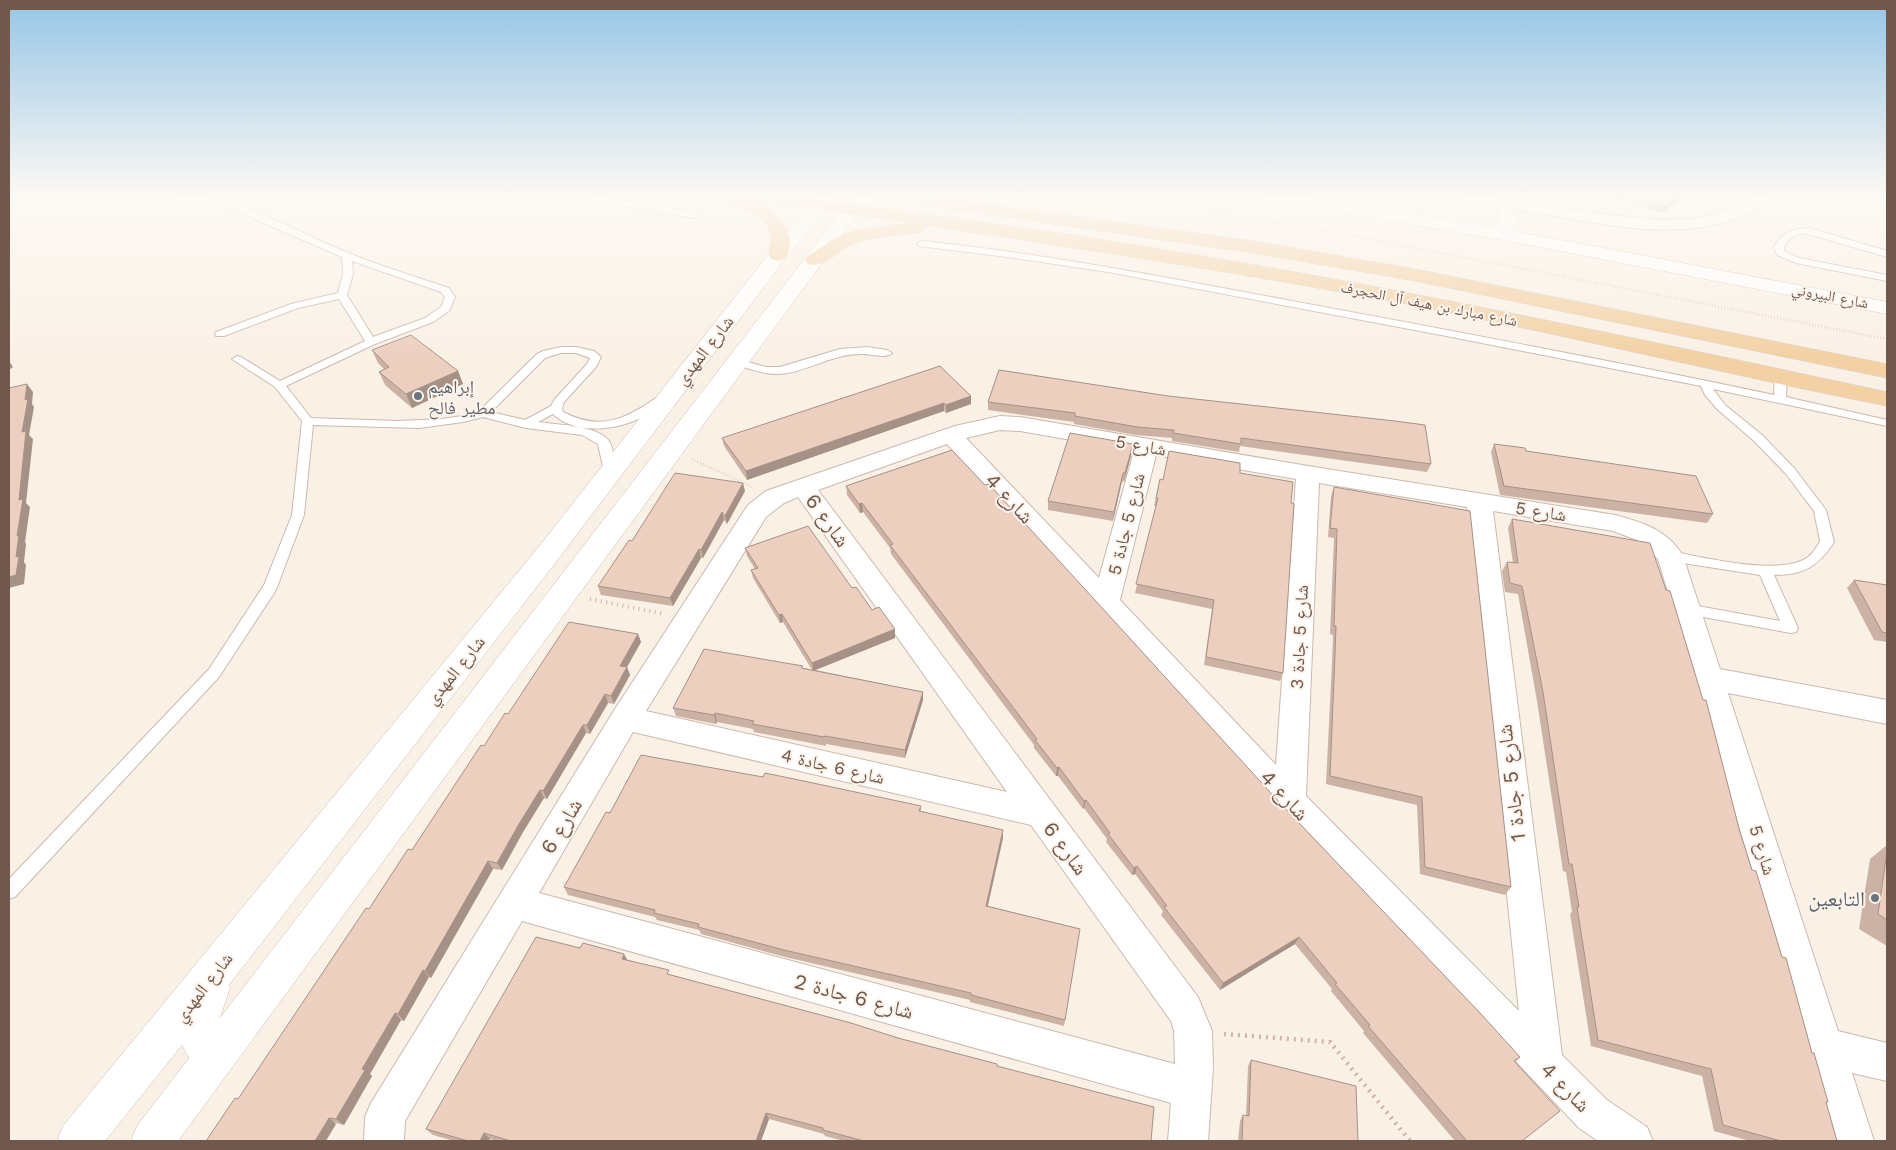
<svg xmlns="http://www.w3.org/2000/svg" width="1896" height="1150" viewBox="0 0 1896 1150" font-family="'Work Sans','Noto Naskh Arabic',sans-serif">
  <rect width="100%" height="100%" fill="#faf1e6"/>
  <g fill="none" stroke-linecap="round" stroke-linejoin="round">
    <defs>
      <path id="lane" d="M157 196C226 186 289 230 351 254 383 267 416 277 449 288L455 297 449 311 433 322 375 344 286 386 311 418 397 421 442 419 462 416 479 411 537 354 543 351 561 347H576L594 351 601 357 596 367 564 402 562 408 563 412C600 431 624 420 656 398L660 397 666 400C643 427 580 441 553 414L538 422C556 425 598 425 609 441 614 449 614 463 616 472L610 476 604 472 598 444 582 435 526 428 483 417 463 422 419 428 313 425 304 515 276 590 219 677 15 897 9 899V879L209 669 264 585 292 515 302 421 275 387 232 359 237 356 241 357 280 381 365 341 339 299 298 308 224 336H216L215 334 216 332 291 304 338 293 343 274 342 257 229 208 194 201 161 199ZM352 261 441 292 445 297 441 307 425 318 373 337 347 295 353 274ZM561 353H576L590 358 587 364 555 399 551 406 525 420 491 412 545 358Z
        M579 196H595L695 212 699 215 695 218 583 199Z
        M1809 228 1887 251V257L1808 234C1797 233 1789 237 1784 247V251L1799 258 1887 275V281L1796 263 1777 255 1774 247C1782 233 1793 228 1809 228Z
        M922 241C1047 254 1169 278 1292 301 1453 331 1615 361 1774 395L1775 375 1781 372 1787 375 1786 397 1887 420V426L1713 389 1725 405 1762 435 1794 468 1826 510 1834 542C1818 567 1803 575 1774 575L1798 628 1796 632 1791 633 1687 614 1682 613 1680 609 1682 605 1687 604 1780 621 1760 575 1670 561 1665 559 1663 556 1665 553 1670 551C1702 557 1781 577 1808 557 1813 553 1817 547 1820 541L1814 511 1786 474 1754 441 1717 409 1705 395 1701 386 1441 335 1108 272 1015 258 919 246 917 244Z
        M867 347 887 350 892 353C886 359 871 354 863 354 831 353 805 374 776 374 762 374 748 368 734 364L733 362 738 359 766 367H780L840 349Z"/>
      <path id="street" d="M1461 196H1488L1602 214 1660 220 1689 219 1713 215 1736 207 1753 196H1772C1765 206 1749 214 1737 218 1676 240 1612 226 1549 215 1520 210 1492 207 1463 200Z
        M1000 416 1020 417 1308 466 1615 515C1642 522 1668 530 1683 556L1720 669 1887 700V724L1728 693 1838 1031 1887 1043V1081L1852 1073 1874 1141H1834L1658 559 1637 540 1613 531 1493 511 1562 1055 1607 1100 1647 1127 1653 1141H1598L1579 1128 1279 811 947 444 818 490 1198 997 1212 1031 1213 1068 1208 1141H1168L1171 1103 522 921 405 1121 404 1141H364L365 1117 371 1103 615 709 748 505 766 491 955 426ZM1000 430 1020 431 1134 451 1099 578 966 438ZM1156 455 1296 479 1276 765 1120 600ZM1319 483 1467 507 1519 1011 1306 796ZM798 497 1007 792 646 711 766 517 784 503ZM633 732 1031 825 1171 1021 1174 1031 1175 1064 539 893Z"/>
      <path id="secondary" d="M819 196H837L785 259 559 558 229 985 230 988 220 1018 853 196H871L178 1141H131L137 1126 189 1058 182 1045 105 1141H57L63 1126 541 544 771 251Z
        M1262 196H1300L1493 227 1499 220 1495 203 1498 199 1504 198 1510 199 1517 222 1511 228 1514 231 1887 302V314L1508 241 1271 201 1265 200Z"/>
      <path id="primary" d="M718 196C725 195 734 194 741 196 767 199 803 232 785 259L778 261 771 259 769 255C769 249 772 241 771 235 768 219 749 211 735 205 729 203 722 202 718 196Z
        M752 196H792C923 214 1055 231 1185 253 1421 292 1654 342 1887 392V406C1724 374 1563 334 1400 303 1242 273 1083 249 923 225L925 228 922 232 916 233C894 236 870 236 850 245 836 252 825 268 808 264L805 260 808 256 835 238 856 230 910 223 760 201 754 200Z
        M887 196H929L1253 241 1415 269 1887 364V378L1415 281 1253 253 896 201 890 200Z"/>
    </defs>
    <use href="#lane" stroke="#cbb9ad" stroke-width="2"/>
    <use href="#street" stroke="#cbb9ad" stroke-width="2"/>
    <use href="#secondary" stroke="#cfbaae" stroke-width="1"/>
    <use href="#primary" stroke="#d7d0cd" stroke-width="1"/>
    <path stroke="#d2b3a3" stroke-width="2.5" stroke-dasharray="0.5 2.5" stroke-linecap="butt" d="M1147 196 1192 208 1327 231 1887 339
      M1765 217 1783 222
      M692 459 752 487"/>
    <path stroke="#d2b3a3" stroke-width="4" stroke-dasharray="1 4.5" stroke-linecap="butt" d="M590 599 665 614"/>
    <path stroke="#d2b3a3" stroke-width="4.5" stroke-dasharray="2 5" stroke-linecap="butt" d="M1224 1034 1330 1042 1410 1141"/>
    <use href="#lane" fill="#fff" fill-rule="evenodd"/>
    <use href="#street" fill="#fff" fill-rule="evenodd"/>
    <use href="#secondary" fill="#fff" fill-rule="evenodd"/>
    <use href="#primary" fill="#f3d1a4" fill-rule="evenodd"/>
  </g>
  <path fill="#ccb2a5" d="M1604 196H1685L1661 213 1623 200 1621 201Z
    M372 350 458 371 463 384 412 408 385 385 379 372 384 369 378 363Z
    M999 370 1431 464 1427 472 1240 446 1239 452 1172 441V438L1136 435 1074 424V422L988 410V402Z
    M971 396V404L946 413 944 411 747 480 724 446 722 438Z
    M1494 444 1526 451 1713 514 1707 523 1500 495 1491 452Z
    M1132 452 1124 482 1122 481 1113 521 1048 510V501Z
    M1240 473 1291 503 1283 673 1280 681 1204 665 1212 609 1135 593 1156 506H1154L1160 479 1163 480Z
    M846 486 1281 804 1520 1057 1515 1062 1522 1141H1455L1363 1033 1364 1031 1331 991 1332 989 1295 944 1220 990 1161 915 1163 911 1135 874 1132 875 1106 842 1107 839 1084 808 1083 809 1058 776H1056L1034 748V745L891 554 890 548 863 512 860 513 847 495Z
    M1334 487 1511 887 1505 895 1420 874 1417 805 1326 784 1332 662 1333 635 1330 634 1334 538 1328 537 1331 496Z
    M745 491 727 524 724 520 703 558H701L673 606 601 595 598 586Z
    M1512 519 1740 832 1752 870 1782 957 1828 1102 1826 1103 1837 1141H1750L1714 1131 1702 1076 1591 1046 1570 914 1572 912 1566 872 1563 871 1537 701 1518 594 1505 592 1502 571 1507 562 1513 563 1508 528Z
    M745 548 852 588 895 638 815 670 923 692V700L905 758 826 744V746L754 732 753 729 717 722 716 724 676 716 673 708 804 668 812 670 783 622 780 623 753 578 751 570 755 569 747 556Z
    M1854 580 1887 585V642L1874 640 1847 588Z
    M638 634 641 642 627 667 630 675 614 704 608 703 590 734 586 733 547 799 544 798 523 832 502 870 493 869 431 978 429 977 404 1021 401 1020 370 1074 372 1076 344 1125 238 1099 484 746 508 714Z
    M921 806V811L1003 838 988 906 1080 929 1064 1026 970 1002V1000L785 957 701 934 699 930 657 920 655 917 568 895 564 887 610 813Z
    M1887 845V946L1859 929 1870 859Z
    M628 960 671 975 997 1066 1151 1141H844L825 1136 824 1134 769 1119 761 1141H497L490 1139 488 1141H454L433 1135 426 1129Z
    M1251 1060 1358 1141H1238L1240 1121 1243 1115 1246 1116 1248 1066Z"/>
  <path fill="#a69186" d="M1624 196H1626L1623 200 1621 201Z
    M1679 196H1685L1661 213 1665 205Z
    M9 361 13 367 9 370Z
    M458 371 463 384 412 408 406 394Z
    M27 384 33 392 32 404 34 407 29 435 33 439 26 503 30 507 25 542 26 544 24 562 26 565 24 584 9 588V577L16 557 22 432 25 400Z
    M971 396V404L946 413V405Z
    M944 403V411L747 480 746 471Z
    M1133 444 1132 452 1124 482 1125 473Z
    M1123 473 1122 481 1113 521 1114 512Z
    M743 483 745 491 727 524 725 516Z
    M862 503 863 512 860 513 859 504Z
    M722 512 724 520 703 558 701 550Z
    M699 549 701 558 673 606 670 598Z
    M782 614 783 622 780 623 779 615Z
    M895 629V638L813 671 812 663Z
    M638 634 641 642 623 674 620 666Z
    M627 667 630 675 614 704 611 696Z
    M923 692V700L905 758V750Z
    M605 694 608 703 590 734 587 725Z
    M715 713 717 722 716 724 714 715Z
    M583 725 586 733 547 799 543 791Z
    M1059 767 1058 776H1056L1057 768Z
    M540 790 544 798 523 832 502 870 497 863 519 824Z
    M1086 800 1084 808 1083 809 1084 801Z
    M1003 830V838L986 913V906Z
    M488 861 493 869 431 978 425 971Z
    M1137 866 1135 874 1132 875 1134 868Z
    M1299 937 1295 944 1220 990 1223 983Z
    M624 954 628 961 622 959Z
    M423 970 429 977 404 1021 398 1014Z
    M395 1013 401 1020 370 1074 372 1076 344 1125 336 1119 362 1069Z
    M766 1113 769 1119 761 1141H756Z
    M329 1118 336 1124 326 1141H315Z
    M484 1133 490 1139 488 1141H480Z"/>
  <path fill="#edcfc0" stroke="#a69186" d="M1635 196H1679L1665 205Z
    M411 335 458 371 406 394 379 372 389 367 372 350Z
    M940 366 971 396 946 405 944 403 746 471 722 438Z
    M999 370 1168 396 1395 421 1425 425 1431 464 1241 438V444L1173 433 1174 430 1137 427 1075 416V413L988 402Z
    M27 384 25 400 28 399 22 432 26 431 19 500 23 499 17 536 19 535 16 557 19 556 16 575 9 577V388Z
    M1070 433 1133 444 1125 473H1123L1114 512 1048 501Z
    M1494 444 1525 448 1526 451 1696 476 1713 514 1504 486Z
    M952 450 985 485 989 484 1281 804 1481 1014 1520 1057 1514 1061 1560 1111 1522 1141H1467L1368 1026 1370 1025 1335 984 1337 983 1299 937 1223 983 1164 907 1167 906 1137 866 1134 868 1108 834 1110 833 1086 800 1084 801 1059 767 1057 768 1035 740 1037 739 890 545 893 544 862 503 859 504 846 486Z
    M1169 451 1240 463V473L1293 482 1291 503 1294 504 1283 673 1206 657 1214 600 1136 584 1158 498H1156L1160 479 1163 480Z
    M675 473 743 483 725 516 722 512 701 550 699 549 670 598 598 586 629 540 632 541Z
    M1334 487 1470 511 1511 887 1425 867 1422 797 1330 776 1335 654 1336 626H1334L1337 529 1330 528Z
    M1512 519 1650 543 1666 590 1670 591 1703 700H1706L1740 832 1752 870 1756 871 1782 957 1786 958 1812 1053H1814L1828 1102H1826L1837 1141H1781L1723 1125 1711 1069 1598 1040 1577 907H1579L1572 864H1569L1543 692 1522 586 1510 583 1507 562 1518 563Z
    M808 526 852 588 856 587 872 610 879 607 895 629 812 663 782 614 779 615 751 570 758 568 745 548Z
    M1854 580 1887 585V633L1882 632Z
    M569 622 638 634 620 666 627 667 611 696 605 694 587 725H583L543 791 540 790 519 824 497 863 488 861 425 971 423 970 398 1014 395 1013 362 1069 365 1070 336 1119 329 1118 315 1141H206L235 1098 238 1099 366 908 369 909 408 849 412 850 481 745 484 746 505 713 508 714Z
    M704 649 803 666 801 668 923 692 905 750 825 736 824 737 752 724 754 721 715 713 714 715 673 708Z
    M641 755 763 777 765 773 799 780 921 806 919 811 1003 830 986 906 1080 929 1065 1020 971 995V993L784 950 698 927 699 924 654 913 655 910 564 887 606 812 610 813Z
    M1887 852V920L1878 914Z
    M536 937 580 948 583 943 624 954 622 959 669 970 667 974 851 1023 898 1038 997 1064V1066L1154 1107 1151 1141H864L823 1130V1128L766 1113 756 1141H511L484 1133 480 1141H468L426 1129Z
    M1251 1060 1356 1086 1358 1141H1242L1243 1115 1249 1116Z"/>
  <linearGradient id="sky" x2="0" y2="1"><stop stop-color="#96c5e6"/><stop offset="0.55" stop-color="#fdf9f4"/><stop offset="1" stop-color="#fdf9f4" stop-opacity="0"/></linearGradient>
  <rect width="1896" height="357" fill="url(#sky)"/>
  <g fill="#6b7280" stroke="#fdf5ec" stroke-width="2">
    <circle cx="418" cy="396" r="5"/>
    <circle cx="1875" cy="898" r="5"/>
  </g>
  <g text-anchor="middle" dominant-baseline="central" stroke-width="4" stroke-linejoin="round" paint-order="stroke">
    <g font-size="15" fill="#71584d" stroke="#fdf5ec">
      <text transform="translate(1830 296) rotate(11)">شارع البيروني</text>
      <text transform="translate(1429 304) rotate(11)">شارع مبارك بن هيف آل الحجرف</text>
    </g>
    <g font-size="18" fill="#71584d" stroke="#fdf5ec">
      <text transform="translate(704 350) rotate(-52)">شارع المهدي</text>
      <text transform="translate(1141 445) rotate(10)">شارع 5</text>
      <text transform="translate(1541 511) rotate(9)">شارع 5</text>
      <text transform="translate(1126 524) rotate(-76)">شارع 5 جادة 5</text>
      <text transform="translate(1299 637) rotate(-87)">شارع 5 جادة 3</text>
      <text transform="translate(455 670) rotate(-51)">شارع المهدي</text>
      <text transform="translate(833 766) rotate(13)">شارع 6 جادة 4</text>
      <text transform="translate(1763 850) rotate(73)">شارع 5</text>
      <text transform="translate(203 987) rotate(-52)">شارع المهدي</text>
    </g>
    <g font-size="18" fill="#5b616d" stroke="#fdf5ec" text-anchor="start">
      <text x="428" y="386">إبراهيم<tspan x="428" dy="21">مطير فالح</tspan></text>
    </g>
    <g font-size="21" fill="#71584d" stroke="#fdf5ec">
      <text transform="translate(1010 498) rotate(47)">شارع 4</text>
      <text transform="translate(828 520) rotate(54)">شارع 6</text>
      <text transform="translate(1511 783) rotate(-97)">شارع 5 جادة 1</text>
      <text transform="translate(1285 795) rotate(47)">شارع 4</text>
      <text transform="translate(561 826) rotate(-59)">شارع 6</text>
      <text transform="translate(1066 848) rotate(54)">شارع 6</text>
      <text transform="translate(854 996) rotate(15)">شارع 6 جادة 2</text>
      <text transform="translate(1566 1087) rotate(45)">شارع 4</text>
    </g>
    <g font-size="21" fill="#5b616d" stroke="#fdf5ec" text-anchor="end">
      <text x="1865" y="898">التابعين</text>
    </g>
  </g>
  <rect width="1896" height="1150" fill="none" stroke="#71584d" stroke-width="20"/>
</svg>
